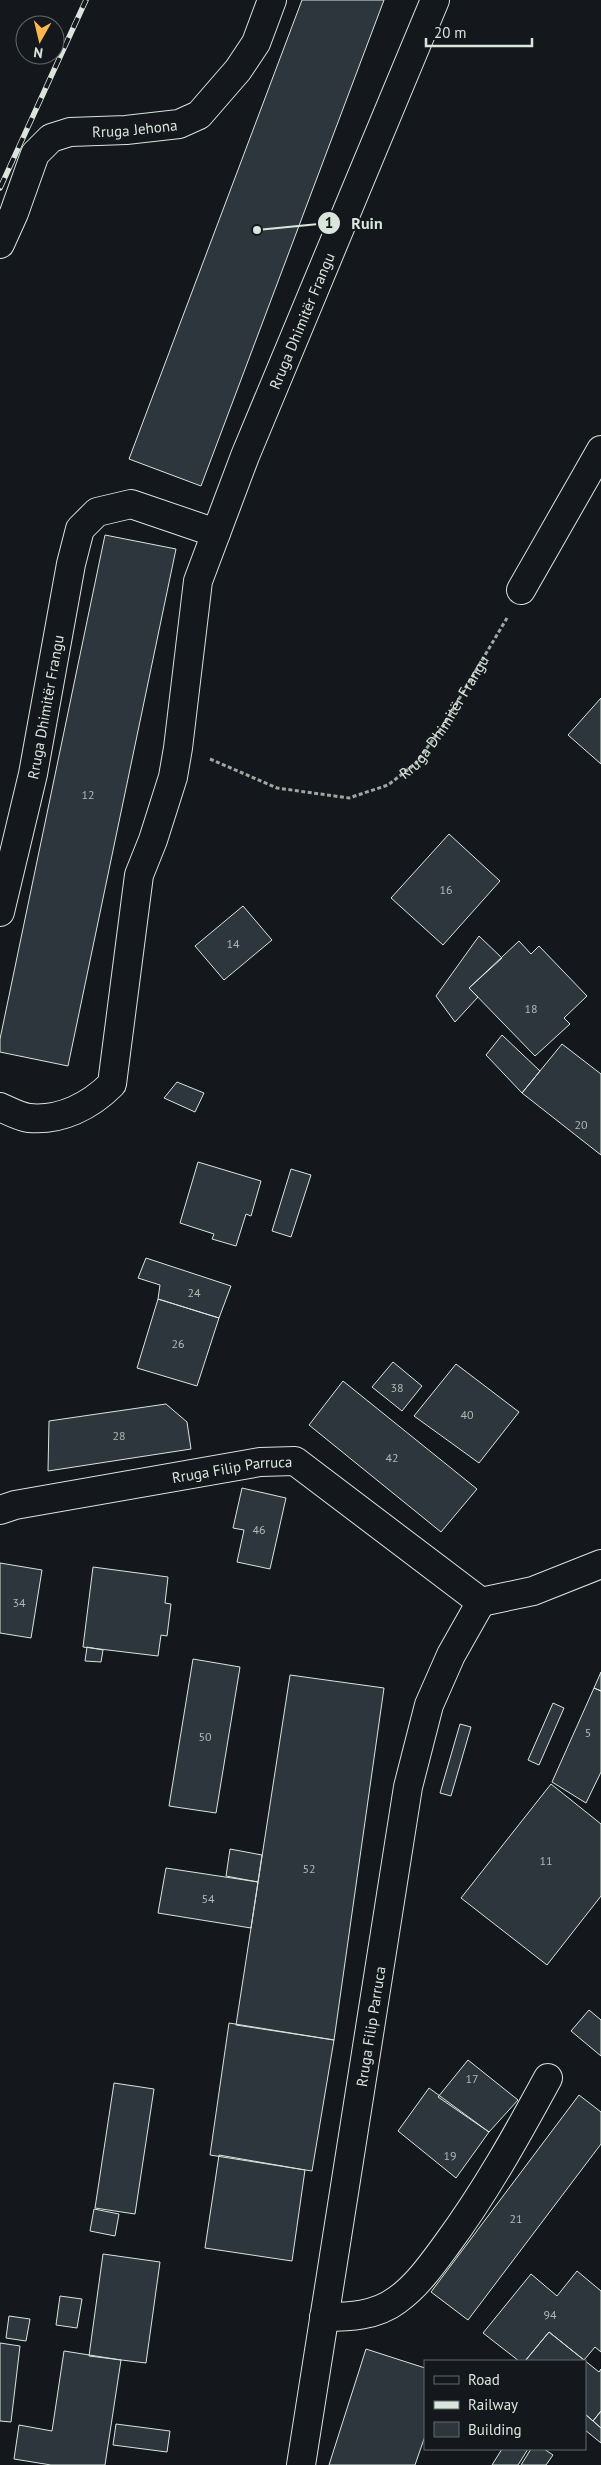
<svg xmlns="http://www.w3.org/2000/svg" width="601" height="2465" viewBox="0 0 601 2465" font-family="'PT Sans',sans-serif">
  <rect width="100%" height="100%" fill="#14181c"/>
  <path fill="#2c363c" stroke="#d8e6dc" d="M302 0H384L201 486 129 459Z
    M105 535 176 549 68 1066 0 1052V1039Z
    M601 698V764L568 735Z
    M449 834 500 881 443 945 391 898Z
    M243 906 272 940 224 980 195 946Z
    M479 936 502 958 469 988 478 997 455 1022 436 996Z
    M519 941 531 954 539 946 587 996 564 1018 570 1024 535 1056 469 988Z
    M502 1035 540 1071 522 1093 486 1055Z
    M562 1044 601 1074V1155L522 1093Z
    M177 1082 204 1093 195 1112 164 1098Z
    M198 1162 261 1181 251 1216 246 1214 236 1246 212 1239 214 1234 180 1223Z
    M291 1169 311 1175 291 1237 272 1231Z
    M146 1258 231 1286 219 1318 158 1299 160 1285 138 1278Z
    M158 1299 219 1318 197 1386 137 1368Z
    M393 1362 422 1386 402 1411 372 1387Z
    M456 1364 519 1412 479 1463 414 1416Z
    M343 1381 477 1489 441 1532 309 1425Z
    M166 1404 187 1422 191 1449 48 1471 49 1421Z
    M242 1488 286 1498 270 1569 237 1562 244 1530 233 1528Z
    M0 1563 42 1570 31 1638 0 1633Z
    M93 1567 168 1577 165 1603 171 1604 167 1636 161 1635 158 1656 83 1647Z
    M87 1647 103 1650 101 1662 85 1661Z
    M193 1659 240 1667 216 1813 169 1806Z
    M601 1672V1691L594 1688Z
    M290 1675 384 1688 334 2040 236 2025Z
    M594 1688 601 1691V1772L586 1803 552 1782Z
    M553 1703 564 1708 539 1765 528 1760Z
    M460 1724 471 1727 451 1796 440 1793Z
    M551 1784 601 1824V1896L547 1965 461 1898Z
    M230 1849 262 1855 258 1882 226 1876Z
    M166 1868 258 1882 251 1928 158 1913Z
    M589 2010 601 2020V2056L571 2031Z
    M229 2023 334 2040 312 2171 210 2155Z
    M468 2060 518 2100 489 2132 438 2097Z
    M114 2083 154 2089 135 2214 95 2208Z
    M429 2088 489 2132 456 2178 398 2131Z
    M579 2095 601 2112V2144L468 2320 431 2292Z
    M219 2155 305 2170 292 2261 205 2248Z
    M94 2209 119 2214 115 2236 90 2231Z
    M103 2254 160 2262 146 2363 89 2356Z
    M577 2271 601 2291V2352L595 2347 584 2360 549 2332 525 2361H519L483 2333 531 2274 557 2296Z
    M60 2296 82 2299 77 2328 56 2325Z
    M9 2316 30 2319 26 2341 6 2338Z
    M549 2332 599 2372 601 2369V2411L593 2421 585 2414V2361H525Z
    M0 2343 20 2346 11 2422 0 2421Z
    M366 2349 425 2368V2436L415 2465H329Z
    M64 2351 121 2360 105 2465H51L14 2459 19 2425 52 2431Z
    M601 2411V2428L593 2421Z
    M585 2414 601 2428V2443L585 2430Z
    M116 2424 170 2431 167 2452 113 2445Z
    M502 2449H528L518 2465H492Z
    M531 2449H544L553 2455 546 2465H521Z"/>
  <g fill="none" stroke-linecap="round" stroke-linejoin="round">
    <defs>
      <g id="minor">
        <path id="s2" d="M0 244 14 213 35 154 51 138 70 132 126 130 179 124 199 115 238 70 256 43 272 0"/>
        <path d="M521 590 601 450"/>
        <path id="s3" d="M0 912 33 774 71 564 80 529 97 512 131 504 216 533"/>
        <path id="s4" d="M0 1107C9 1111 20 1117 29 1118 61 1121 90 1106 112 1084L139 875 153 840 173 777 178 748 198 581 245 456 435 0"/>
        <path id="s5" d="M0 1510 15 1505 260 1462 295 1461 481 1602 533 1591 601 1564"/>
        <path d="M324 2317C349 2317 376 2316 397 2300 417 2286 433 2263 447 2244 486 2191 517 2135 548 2078"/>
        <path id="s6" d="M301 2465 408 1787 429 1705 451 1655 481 1602"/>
      </g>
    </defs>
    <use href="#minor" stroke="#d8e6dc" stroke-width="30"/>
    <path stroke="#9da8a2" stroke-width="3" stroke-dasharray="4 2.5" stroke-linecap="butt" id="s1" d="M210 759 277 788 349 798 388 785 415 764 443 726 507 618"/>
    <use href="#minor" stroke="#14181c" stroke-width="28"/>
    <defs>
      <path id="rail" d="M0 188 86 0"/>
    </defs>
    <use href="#rail" stroke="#d8e6dc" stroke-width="5.5"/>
    <use href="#rail" stroke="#14181c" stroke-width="4" stroke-dasharray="11" stroke-linecap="butt"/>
  </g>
  <g text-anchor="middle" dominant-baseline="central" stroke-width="4" stroke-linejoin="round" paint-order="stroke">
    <g font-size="12" fill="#adbab4">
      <text x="88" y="794">12</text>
      <text x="446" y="889">16</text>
      <text x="233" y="943">14</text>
      <text x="531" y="1008">18</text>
      <text x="581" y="1124">20</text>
      <text x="194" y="1292">24</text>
      <text x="178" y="1343">26</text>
      <text x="397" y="1387">38</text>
      <text x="467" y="1414">40</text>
      <text x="119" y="1435">28</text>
      <text x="392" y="1457">42</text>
      <text x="259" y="1529">46</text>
      <text x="19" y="1602">34</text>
      <text x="588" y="1732">5</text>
      <text x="205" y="1736">50</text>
      <text x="546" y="1860">11</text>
      <text x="309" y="1868">52</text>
      <text x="208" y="1898">54</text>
      <text x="472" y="2078">17</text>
      <text x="450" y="2155">19</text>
      <text x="516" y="2218">21</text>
      <text x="550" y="2314">94</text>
    </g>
    <g font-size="15" fill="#d8e6dc" stroke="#14181c">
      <text stroke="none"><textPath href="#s2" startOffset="204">Rruga Jehona</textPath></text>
      <text stroke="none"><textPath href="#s4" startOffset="916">Rruga Dhimitër Frangu</textPath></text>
      <text stroke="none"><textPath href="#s3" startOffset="210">Rruga Dhimitër Frangu</textPath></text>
      <text stroke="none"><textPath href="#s1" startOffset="276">Rruga Dhimitër Frangu</textPath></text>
      <text stroke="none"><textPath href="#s5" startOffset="236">Rruga Filip Parruca</textPath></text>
      <text stroke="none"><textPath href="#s6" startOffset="444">Rruga Filip Parruca</textPath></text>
    </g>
  </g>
  <path fill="none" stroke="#d8e6dc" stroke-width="2" d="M257 230L329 223"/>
  <g fill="#d8e6dc" stroke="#14181c" stroke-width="2">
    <circle cx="257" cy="230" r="5"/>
    <circle cx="329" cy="223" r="12"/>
  </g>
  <g font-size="15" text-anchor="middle" font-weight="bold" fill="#111">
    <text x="329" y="228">1</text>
  </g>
  <g font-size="16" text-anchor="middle" font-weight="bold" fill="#d8e6dc" stroke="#14181c" stroke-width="4" stroke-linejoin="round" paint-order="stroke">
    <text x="367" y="229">Ruin</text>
  </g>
  <rect x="424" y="2360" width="162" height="90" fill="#14181c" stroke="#626a69"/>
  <rect x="434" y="2376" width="25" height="8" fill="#14181c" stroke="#626a69"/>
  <text x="468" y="2385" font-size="15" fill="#d8e6dc">Road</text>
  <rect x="434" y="2401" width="25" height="8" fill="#d8e6dc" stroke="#626a69"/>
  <text x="468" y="2410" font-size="15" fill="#d8e6dc">Railway</text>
  <rect x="434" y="2422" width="25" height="15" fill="#2c363c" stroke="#626a69"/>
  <text x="468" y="2435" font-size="15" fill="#d8e6dc">Building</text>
  <g transform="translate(40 40) rotate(188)"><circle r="24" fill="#14181c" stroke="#626a69"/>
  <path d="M0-4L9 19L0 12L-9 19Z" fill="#ffb74d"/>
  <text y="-8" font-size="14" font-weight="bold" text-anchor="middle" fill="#d8e6dc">N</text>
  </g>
  <path d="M426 38v8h106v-8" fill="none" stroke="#d8e6dc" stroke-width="2.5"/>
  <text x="434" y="38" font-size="15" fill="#d8e6dc" stroke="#14181c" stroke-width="4" paint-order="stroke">20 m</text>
</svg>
